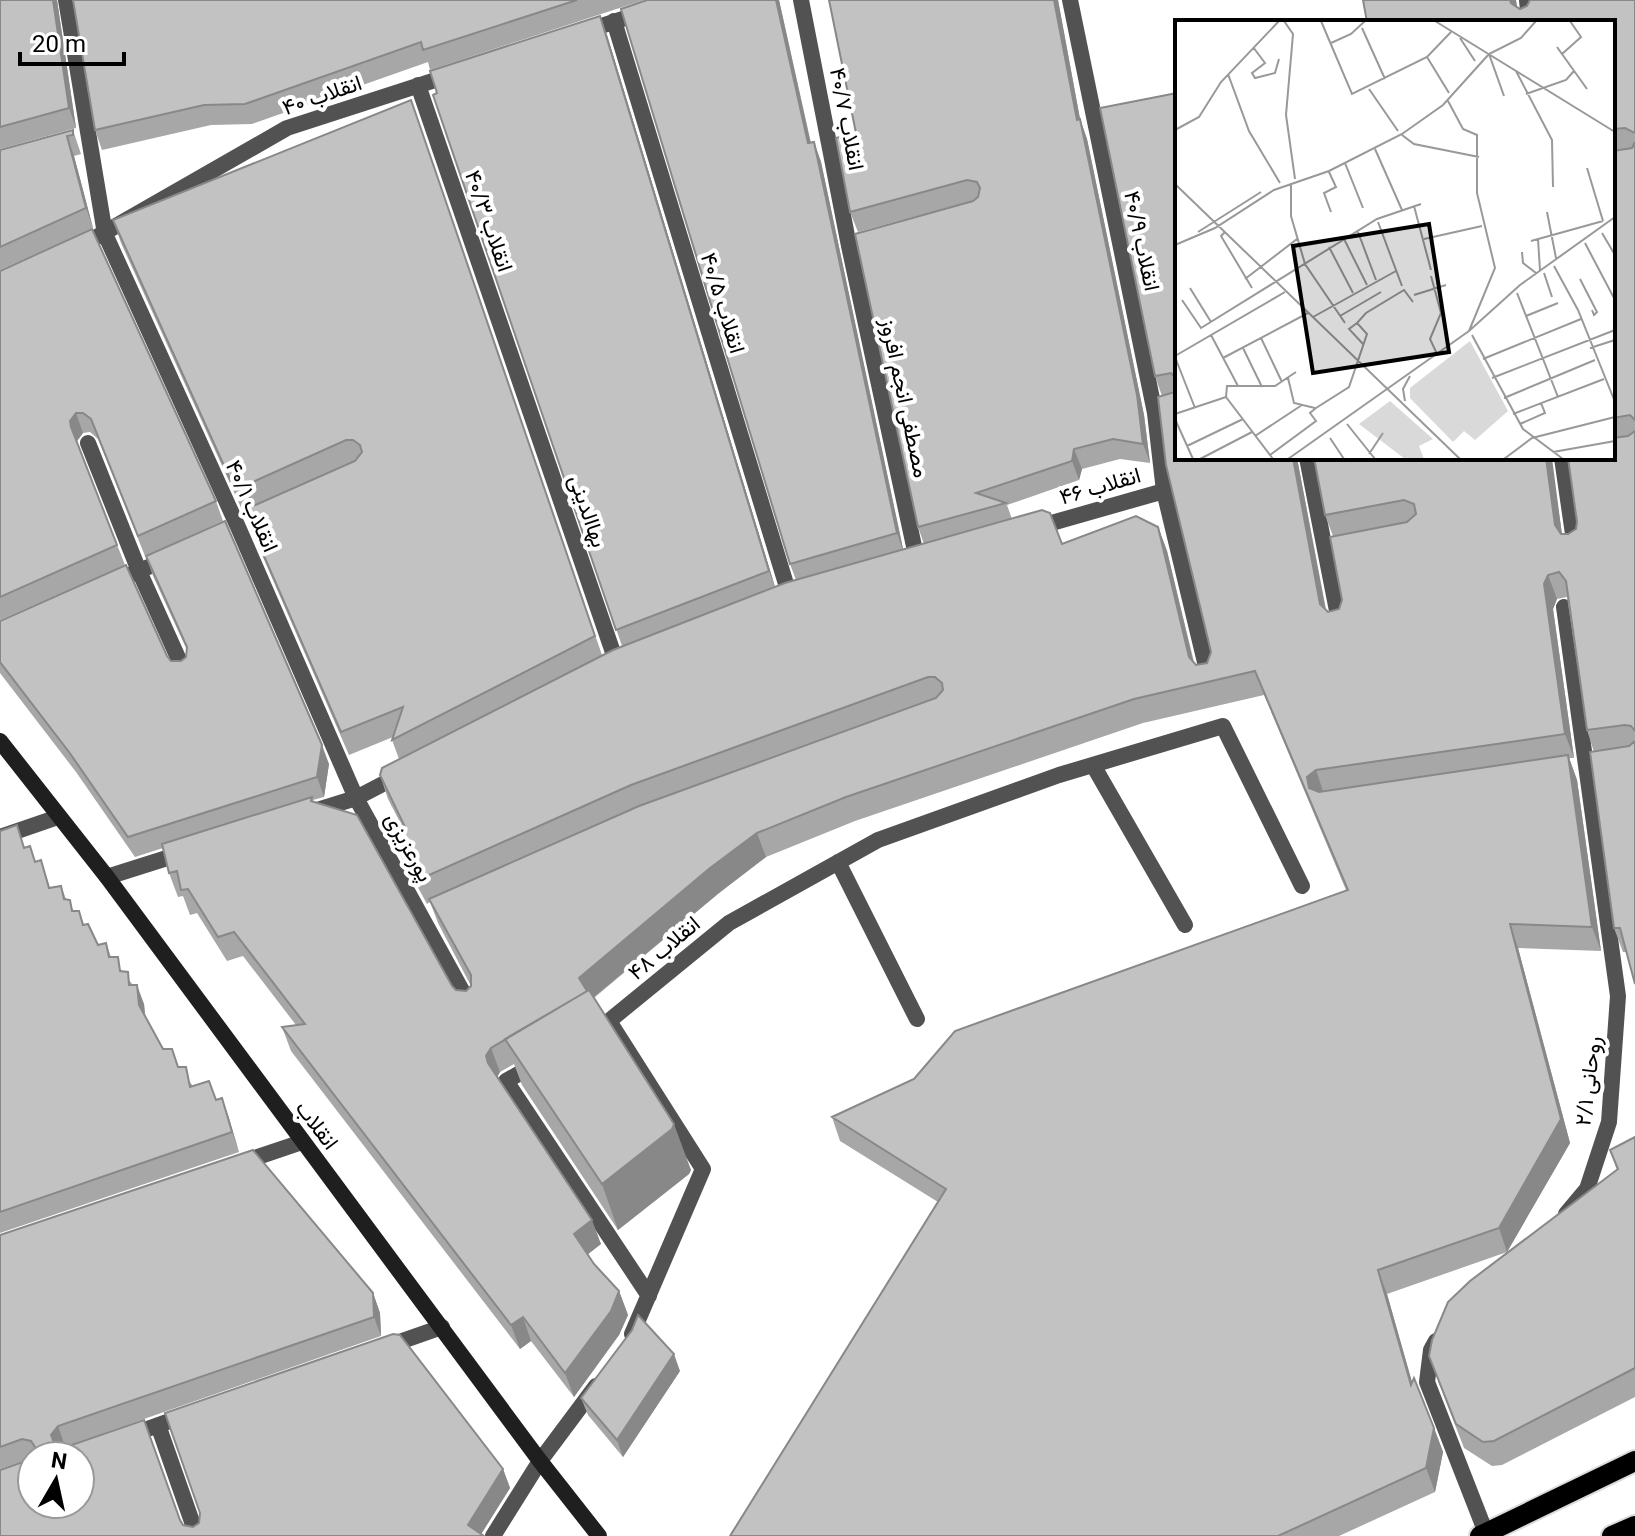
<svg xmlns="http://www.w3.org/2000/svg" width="1635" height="1536" viewBox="0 0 1635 1536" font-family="Roboto,Vazirmatn,sans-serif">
  <rect width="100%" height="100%" fill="#fff"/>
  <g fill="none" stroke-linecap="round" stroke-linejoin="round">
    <defs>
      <path id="primary" d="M1480 1536 1635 1461
        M1612 1536 1635 1526"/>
    </defs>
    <use href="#primary" stroke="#dbdbdb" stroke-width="24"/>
    <path stroke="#525252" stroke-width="16" d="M88 443 139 571 184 671
      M1307 458 1340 626
      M111 583 167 559
      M240 1163 302 1142
      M385 1347 442 1327
      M158 1425 197 1536
      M128 1436 189 1414"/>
    <path stroke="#525252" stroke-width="16" d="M66 0 105 234 238 527 356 798 470 1005
      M801 0 849 246 917 560
      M1070 0 1155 413 1164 491 1209 679
      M1527 0 1529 22
      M614 21 790 597
      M583 32 680 0
      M418 85 617 664
      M95 238 287 128 454 74
      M1562 458 1575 548
      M1034 528 1164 491
      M1564 607 1618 996 1609 1122 1587 1189 1566 1214
      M1093 765 1185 925
      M311 812 356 798 400 775
      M0 837 58 817
      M838 862 917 1019
      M107 877 186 852
      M534 1065 506 1081 649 1296
      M632 1334 703 1169 609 1021 729 923 878 840 1059 775 1223 726 1302 886
      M1436 1341 1431 1350 1427 1382 1486 1533
      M493 1536 540 1461 596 1386"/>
    <path stroke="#1f1f1f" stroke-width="16" d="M0 741 107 877 540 1461 599 1536"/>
    <use href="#primary" stroke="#000" stroke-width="20"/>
  </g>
  <path fill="#a7a7a7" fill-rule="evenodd" d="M0 0H57L76 128 0 149Z
    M73 0H644L430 70 428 62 252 124 211 125 102 150 95 130Z
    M647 0H779L811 143 814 142 821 162 903 550 924 544 918 527 973 201 975 200 858 232 850 212 856 133 829 0H1058L1080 119 1087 139 1144 415 1150 463 1120 459 1082 469 1079 480 1007 505 1012 519 1062 544 1158 527 1167 551 1194 662 1196 665 1207 663 1211 652 1162 396 1155 376 1177 93V458H1297L1326 609 1328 612 1339 609 1342 600 1333 536 1325 515 1551 460 1562 534H1568L1576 529 1613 458V22H1367L1516 1 1517 7 1520 9 1635 0V984L1626 952H1623L1614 928 1594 752 1587 730 1567 597 1557 599 1553 609 1574 758H1569L1577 780 1601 951 1518 948 1570 1143 1507 1252 1387 1294 1412 1383 1434 1428 1443 1452 1435 1492 1339 1536H730L938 1202 840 1141 832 1117 1346 890 1264 695 1143 723 855 821 766 857 719 893 594 998 691 1170 689 1174 618 1230 522 1085 514 1064 500 1072 497 1077 601 1244 588 1254 594 1264 619 1291 628 1315 619 1335 574 1397 531 1341 520 1349 291 1051 282 1027 296 1025 243 956 227 961 197 913 190 915 183 896 178 897 169 873 163 848 135 857 76 772 0 673V621L167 656 171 661H181L186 657 187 650 153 576 146 556 329 764 324 797 313 800 314 802 452 986 456 990 466 991 471 986 438 923 430 902 427 904 396 847 387 823 403 828 388 799 380 775 399 759 392 740 393 737 349 755 252 532 245 512H243L121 243 113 220 411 100 602 655 622 646 433 95 607 35 775 587 796 580 790 564Z
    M73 130 81 154 74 156 93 228 0 270V150Z
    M0 271 216 501 223 521 145 556 98 439 90 432 83 433 77 441 78 445 125 565 0 620Z
    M0 831 25 848 36 862 41 860 50 888 61 886 66 899 74 911H79L84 925 98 945 106 943 111 957 133 985 144 1004 145 1016 163 1049 193 1086 216 1100 222 1098 239 1152 0 1233Z
    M1635 1137V1397L1502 1465 1492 1466 1464 1448 1438 1381 1617 1170 1610 1150Z
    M253 1150 373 1293 380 1313 381 1336 64 1447 144 1420 180 1521 183 1525 193 1527 199 1523 200 1513 165 1413 393 1334 400 1335 503 1469 510 1488 481 1534 484 1536H0V1470L30 1459 0 1469V1235ZM32 1456H80V1504H32Z
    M680 1371 623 1457 588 1415 581 1398Z"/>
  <path fill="#888" d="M53 0H57L76 128 69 108Z
    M776 0H779L815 163 808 143Z
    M1054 0H1058L1080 119 1087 139 1144 415 1150 463 1143 444 1077 120Z
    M1510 0H1516L1519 22H1518Z
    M600 16 607 35 776 590 769 571Z
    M67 136 74 156 93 228 86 208Z
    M814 142 821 162 904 553 897 533Z
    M76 413 83 433 77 441 78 447 71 427 70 421Z
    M1074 449 1082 469 1079 480 1072 461Z
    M1293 458H1297L1329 628 1320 604Z
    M1546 458H1552L1564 550 1555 525Z
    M1158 527 1167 551 1198 682 1189 657Z
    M1548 575 1557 599 1553 609 1574 758 1565 734 1544 584Z
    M322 745 329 764 324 797 317 777Z
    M1568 755 1577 780 1601 951 1592 927Z
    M1316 770 1324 794 1309 788 1307 777Z
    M757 833 766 857 719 893 590 1000 579 978 710 868Z
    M1510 924 1518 948 1570 1143 1507 1252 1499 1228Z
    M137 985 144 1004 146 1024 139 1005Z
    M491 1048 500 1072 495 1081 486 1056Z
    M222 1098 229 1118 239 1152 232 1132Z
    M674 1124 691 1170 689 1174 618 1230 602 1184Z
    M592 1220 601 1244 583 1258 574 1234Z
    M1378 1270 1387 1294 1420 1410 1411 1385Z
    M619 1291 628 1315 619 1335 574 1397 565 1373Z
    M373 1293 380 1313 381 1336 374 1317Z
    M523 1317 531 1341 520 1349 511 1325Z
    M674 1354 680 1371 623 1457 617 1440Z
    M58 1426 65 1446 58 1455 51 1435Z
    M1434 1428 1443 1452 1435 1492 1426 1468Z
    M503 1469 510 1488 480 1536 468 1525Z"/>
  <path fill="#c2c2c2" stroke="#888" stroke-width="2" d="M0 0H53L69 108 0 127Z
    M73 0H577L423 50 421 42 245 104 204 105 95 130Z
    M647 0H776L808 143 814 142 897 533 790 564 621 9Z
    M829 0H1054L1077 120 1080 119 1137 395 1143 444 1113 439 1074 449 1072 461 976 493 1006 503 918 527 855 234 973 201 978 197 980 188 977 182 967 180 850 212 836 138 856 133Z
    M1363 0H1510L1511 3 1520 9 1527 6 1530 0H1635V133L1625 128 1613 129V22H1367Z
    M600 16 769 571 616 630 433 95 437 93 430 71Z
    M1177 93V380L1171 373 1155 376 1100 108Z
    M411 100 595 636 392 740 403 707 341 732 244 510 355 461 362 452 360 445 353 440H346L235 490 113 220Z
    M73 130V135L67 136 86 208 0 247V150Z
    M1635 142V420L1630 415 1613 418V151L1632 148Z
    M92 229 216 501 138 536 91 419 83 413H76L70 421 71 427 117 545 0 597V271Z
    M1177 387V458H1293L1320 604 1328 612 1339 609 1342 600 1330 537 1407 522 1416 514 1414 504 1404 500 1325 515 1314 458H1546L1555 525 1561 534H1568L1576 529 1577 522 1568 458H1613V438L1628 436 1635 431V731L1631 726 1625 725 1587 730 1566 581 1559 572 1548 575 1544 584 1565 734 1316 770 1307 777 1309 788 1319 792 1568 755 1592 927 1510 924 1561 1119 1499 1228 1378 1270 1411 1385 1414 1378 1434 1428 1426 1468 1278 1536H730L946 1189 832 1117 914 1079 955 1031 1348 890 1255 671 1134 699 846 797 757 833 710 868 579 978 587 991 491 1048 486 1056 488 1063 592 1220 574 1234 594 1264 619 1291 611 1311 565 1373 523 1317 511 1325 282 1027 305 1024 234 932 218 937 188 889 181 890 177 871 169 873 162 844 312 797 311 801 357 815 452 986 456 990 466 991 471 986V975L429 899 639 806 936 698 943 690 942 683 935 677H928L631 785 418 880 387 823 406 829 380 775 382 768 613 650 785 583 1042 510 1050 513 1062 544 1136 516 1158 527 1189 657 1196 665 1207 663 1211 652 1166 465 1158 397 1175 392Z
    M225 521 322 745 317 777 128 837 69 752 0 662V621L126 565 167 656 171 661H181L186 657 187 647 146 556Z
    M1635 741V984L1620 928H1614L1590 752 1629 746Z
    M17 825 24 848 30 846 35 862 41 860 49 888 61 886 64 899 70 900 72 911H79L83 925 88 924 98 945 106 943 109 957H118L120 971 128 972 129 985H137L139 1005 163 1049H172L178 1067H186L190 1087 209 1081 216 1100 222 1098 232 1132 0 1212V831Z
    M589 990 674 1124 672 1129 602 1184 505 1039Z
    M1635 1137V1368L1494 1441 1483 1442 1456 1424 1429 1356 1432 1340 1448 1302 1470 1281 1618 1169 1610 1150Z
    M253 1150 373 1293 374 1317 58 1426 51 1435 55 1445 66 1447 144 1420 180 1520 183 1525 193 1527 199 1523 200 1513 165 1413 393 1334 400 1335 503 1469 468 1525 484 1536H0V1470L29 1460 32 1457V1504H80V1456H34L35 1447 31 1441 22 1439 0 1447V1235Z
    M638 1315 674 1354 617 1440 581 1398 632 1330Z"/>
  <g text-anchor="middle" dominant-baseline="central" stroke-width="8" stroke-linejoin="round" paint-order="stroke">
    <g font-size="22" fill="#000" stroke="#fff">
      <text transform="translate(322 95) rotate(-19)">انقلاب ۴۰</text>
      <text transform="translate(847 119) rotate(79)">انقلاب ۴۰/۷</text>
      <text transform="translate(489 221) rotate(71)">انقلاب ۴۰/۳</text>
      <text transform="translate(1142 241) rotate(78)">انقلاب ۴۰/۹</text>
      <text transform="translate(723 303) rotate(73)">انقلاب ۴۰/۵</text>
      <text transform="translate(905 398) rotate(78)">مصطفی انجم افروز</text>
      <text transform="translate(1100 486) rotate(-16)">انقلاب ۴۶</text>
      <text transform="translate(252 506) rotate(66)">انقلاب ۴۰/۱</text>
      <text transform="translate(588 511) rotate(71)">بهاالدینی</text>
      <text transform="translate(409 847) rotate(61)">پورعزیزی</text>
      <text transform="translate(664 948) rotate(-40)">انقلاب ۴۸</text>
      <text transform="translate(1588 1081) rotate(-83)">روحانی ۲/۱</text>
      <text transform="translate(317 1125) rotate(53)">انقلاب</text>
    </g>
  </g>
  <g transform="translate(1175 20)">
    <rect width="440" height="440" fill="#fff"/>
    <path d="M295 321 333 391 300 420 289 411 278 422 235 378V368ZM215 381 258 419 244 426 249 439H230L184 404Z" fill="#d9d9d9"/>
    <path fill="none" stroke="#999" stroke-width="2" d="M109 1 118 14 111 95 120 159M146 1 177 74 252 37 276 12M260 1 440 112M187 8 210 59M285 18 300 41M156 23 176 14 190 1M78 27 90 43 77 53 80 58 100 53 104 39M382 27 412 69M387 34 406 17 395 1M252 37 274 73M341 51 377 120 378 167M53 54 74 111 105 163M194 69 223 111M351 74 391 60 399 51M329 76 314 34 346 18 361 1M273 81 288 109 302 115V173L320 248 294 311M0 110 24 97 46 62 104 1M227 115 239 124 304 137M200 129 227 190M170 143 188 188M412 148 428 201M154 152 161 167 149 173 156 192M0 164 285 439M116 165V196L130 244 170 303M239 186 256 250M372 192 381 238M203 202 227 266M23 212 86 172M50 212 46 216 77 268M183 212 201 260M427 213 440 235M169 219 192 265M249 219 307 206M363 219 365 250M356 221 428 201M410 223 440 280M0 225 40 208 99 170 154 151 227 114 268 85 314 34M154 227 178 273M347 232 348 243 361 253M379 246 403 290 440 382M0 251V225M369 253 377 277M256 256 266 293 255 319 262 334M70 259 122 219M405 259 422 292 419 295 417 290M15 268 36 302M342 273 383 377M239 275 271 265M7 280 26 308 202 199 246 184M165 296 206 272M351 296 383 283M138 297 221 251M182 303 174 309 188 324M36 315 63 366M297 315 348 409 388 439M86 318 107 362M68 328 87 367M415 328 440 320M0 336 110 272M0 337 20 388M48 338 133 293M308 339 406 299M113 358 119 383 140 388M317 358 440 310M51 377 52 366H100L121 352M51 377 98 439M329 378 420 340M230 381 228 369 235 356M0 394 51 377M338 394 429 359M0 399 18 439M172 404 200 439M345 404 370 393 366 383M80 416 127 385M155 418 169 439M12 426 68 399M378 432 440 421M194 434 208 413M95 435 141 401 135 393 141 388 174 367 192 314 182 303 191 293 229 270 238 282M25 439 77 412M113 439 294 311 345 265 440 197M329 439 357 418 440 397"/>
    <path fill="#000" fill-opacity="0.15" stroke="#000" stroke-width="4" d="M254 204 274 332 138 353 118 226Z"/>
    <rect width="440" height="440" fill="none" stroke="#000" stroke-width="4"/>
  </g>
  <g transform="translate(56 1480) rotate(9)"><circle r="38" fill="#ffffff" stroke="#999999" stroke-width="2"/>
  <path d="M0-6L14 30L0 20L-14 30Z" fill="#000000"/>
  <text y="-12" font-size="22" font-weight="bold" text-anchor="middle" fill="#000000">N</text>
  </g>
  <path d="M20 52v12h104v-12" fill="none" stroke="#000000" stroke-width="4"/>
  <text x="32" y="52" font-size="24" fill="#000000" stroke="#ffffff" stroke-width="6" paint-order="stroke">20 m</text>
</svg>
